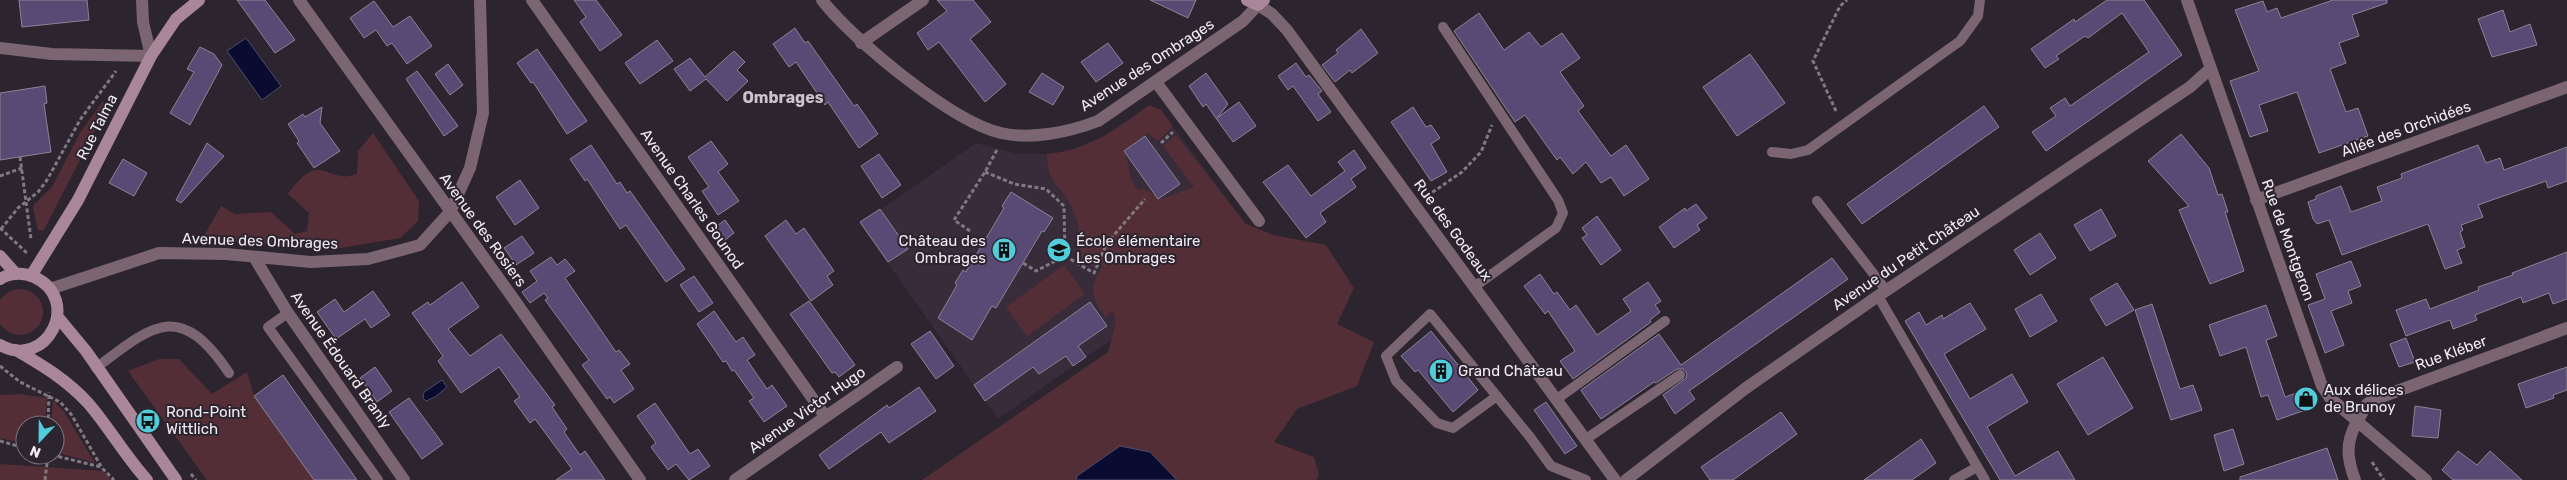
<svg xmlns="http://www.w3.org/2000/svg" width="2567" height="480" viewBox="0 0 2567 480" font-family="Rubik,sans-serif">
  <rect width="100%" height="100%" fill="#2c242e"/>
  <path fill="#382b3a" d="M1149 105 1161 110 1256 238 998 419 860 224 976 143 1018 154H1047L1068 151 1102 137Z"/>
  <path fill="#542e36" d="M103 101 107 107 44 230 38 231 33 206 52 187 80 133Z
    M1149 105 1161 110 1173 126 1158 141 1147 133 1123 151C1131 164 1127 179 1139 191L1142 188 1162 199 1194 187 1163 146 1176 135 1246 224 1273 235 1326 245 1354 288 1337 324 1374 342 1357 386 1297 409 1274 442 1314 457 1319 475 1316 480H922L1108 352 1116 322 1113 311 1105 317C1092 296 1088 289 1102 267L1099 257 1094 267 1082 260C1078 244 1081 226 1073 210 1063 186 1047 185 1047 154 1086 151 1119 129 1149 105Z
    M373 133 419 201 418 221 400 238 328 250 202 239 221 206 235 214 271 212 295 234 307 231 309 213 288 194C322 147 326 186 357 174L358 151Z
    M1064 265 1085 294 1027 336 1006 307Z
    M-3 312a23 23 0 1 1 46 0a23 23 0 1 1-46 0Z
    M159 359H179L212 394 247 372 254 396 314 480H207L128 371Z
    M20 394 47 398 45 425H25V444L0 438V395Z
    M53 400 64 412 95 463 55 452V425H51Z
    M0 464 103 471 111 480H0Z"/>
  <path fill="#0a0b30" stroke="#4f4e6a" d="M246 38 281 86 262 100 227 51Z
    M442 380 447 387 435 397 426 401 423 398 424 392Z
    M1120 446 1150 452 1177 480H1076L1077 476Z"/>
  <path fill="#584a75" stroke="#898593" d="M19 0H87L89 20 22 27Z
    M237 0H265L295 40 275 53Z
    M574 0H596L622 35 600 51 580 22 586 17Z
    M937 0H973L991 22 970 39 1006 84 985 102 939 42 928 50 917 33 947 11Z
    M1150 0H1196L1188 18Z
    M2107 0H2144L2182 55 2046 151 2032 132 2056 116 2050 108 2065 98 2070 106 2149 52 2122 13 2088 38 2085 36 2056 56 2059 59 2045 68 2031 49 2074 19 2075 22Z
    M2333 0H2387V3L2352 15 2359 36 2339 43 2346 63 2330 69 2346 112 2358 108 2368 136 2319 153 2297 92 2259 105 2268 131 2250 137 2230 81 2259 71 2235 10 2263 1 2267 12 2277 8 2281 18Z
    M374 1 393 27 410 16 432 46 407 64 392 43 387 46 376 30 364 38 350 18Z
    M2503 10 2510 32 2530 24 2537 45 2492 57 2478 19Z
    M1479 13 1504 50 1529 32 1541 47 1562 33 1580 58 1560 72 1584 106 1578 111 1611 156 1626 145 1649 179 1624 196 1611 177 1601 183 1586 162 1573 174 1560 157 1557 160 1525 115 1515 122 1454 31Z
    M795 28 805 43 808 41 854 106 857 104 878 134 859 148 828 102 825 105 796 62 789 67 773 44Z
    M1361 29 1378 53 1352 73 1350 70 1335 82 1322 65 1338 53 1336 50Z
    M657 40 673 61 640 84 625 63Z
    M1108 43 1123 63 1096 82 1081 62Z
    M200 47 214 54 222 65 190 125 170 113 194 72 187 69Z
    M537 49 587 121 567 134 533 82 531 83 517 63Z
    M734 51 745 62 737 70 748 81 727 101 706 79 690 91 674 69 690 58 705 77Z
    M1750 54 1785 103 1737 136 1703 87Z
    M1296 63 1306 77 1309 75 1322 91 1318 94 1331 112 1318 121 1293 86 1288 90 1278 76Z
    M448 64 463 85 450 95 435 74Z
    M417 71 458 126 444 136 406 79Z
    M1042 73 1064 87 1053 105 1029 92Z
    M1206 73 1228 104 1217 118 1239 102 1256 126 1233 142 1206 104 1203 107 1189 86Z
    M45 86 47 103 44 104 51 152 0 160V93Z
    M1984 106 1999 127 1862 224 1847 204Z
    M322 107 320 123 340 151 314 168 297 143 299 141 288 124 303 114 305 117Z
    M1413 107 1426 127 1431 125 1440 138 1431 144 1447 172 1431 181 1391 122Z
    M2181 134 2209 168 2218 195 2222 194 2228 212H2225L2244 271 2210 284 2179 210 2189 206 2148 161Z
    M1145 136 1180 184 1158 199 1124 151Z
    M711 141 728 164 718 172 739 201 718 215 702 191 709 187 688 157Z
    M207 143 224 156 181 203 176 200Z
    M591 145 617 184 620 182 627 193 630 191 685 269 666 282 626 225 620 229 587 179 585 181 570 159Z
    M2478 145 2486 163 2500 158 2504 170 2567 147V181L2548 188 2546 181 2478 205 2483 217 2461 225 2463 230 2460 232 2465 247 2457 250 2462 263 2445 269 2428 224 2342 255 2329 220 2317 224 2313 219 2308 202 2316 199V196L2341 186 2351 212 2382 201 2377 187 2402 178 2401 174Z
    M1354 150 1366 168 1351 179 1356 187 1320 213 1326 222 1306 238 1263 182 1288 165 1311 196 1345 171 1338 162Z
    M879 154 901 185 882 198 861 166Z
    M123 159 147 173 134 196 109 183Z
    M520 180 539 208 515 225 496 197Z
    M1011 192 1053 218 1044 232 1042 231 996 308 992 306 972 340 938 318 957 285 955 283 963 270 966 272 1004 208 1002 206Z
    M1696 204 1707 218 1697 225 1700 230 1674 248 1659 227 1685 208 1686 211Z
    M880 209 908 249 888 262 860 222Z
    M2101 209 2116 236 2090 251 2074 225Z
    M1597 216 1621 250 1601 265 1582 238 1587 235 1582 228Z
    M725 220 734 233 720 244 710 231Z
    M786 220 796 234 804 228 834 271 827 276 833 285 811 301 765 236Z
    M2040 233 2056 258 2030 275 2014 250Z
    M522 236 534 253 516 265 504 248Z
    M2567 252V299L2553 304 2549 293 2523 303 2521 297 2475 315 2477 320 2453 329 2450 320 2406 336 2396 310 2426 299 2430 309 2479 290 2478 287 2513 275 2512 273Z
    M551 257 557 265 565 259 575 271 565 278 616 352 619 350 630 364 621 370 634 389 614 403 610 397 607 399 582 365 589 360 545 300 548 298 544 293 530 303 522 292 537 281 530 271Z
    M1832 258 1848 279 1689 391 1695 399 1675 414 1663 395 1686 378 1687 374 1683 369H1677L1656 383 1654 382 1601 419 1582 392 1581 390 1659 334 1681 365Z
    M2351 261 2361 286 2348 291 2352 303 2331 311 2344 345 2325 353 2308 305 2325 299 2316 274Z
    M1540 274 1554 294 1557 292 1570 310 1576 305 1597 335 1631 311 1623 299 1648 282 1661 301 1655 305 1660 312 1650 320 1651 322 1573 379 1560 361 1575 351 1548 311 1545 314 1524 286Z
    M694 276 713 303 699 312 680 285Z
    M462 282 479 307 448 329 470 356 501 334 555 405 552 407 567 429 564 432 580 455 585 451 605 480H556L572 469 535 419 530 423 514 401 520 397 499 367 461 393 438 361 443 356 412 313 428 302 430 305Z
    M2117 283 2134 310 2106 326 2090 299Z
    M373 291 390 315 371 328 365 319 336 339 317 312 335 299 344 312Z
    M2041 294 2057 321 2030 337 2015 309Z
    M809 301 855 365 839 377 835 372 832 373 790 314Z
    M1090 302 1107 326 1078 346 1086 357 1073 366 1066 356 1039 374 1033 367 985 401 974 385Z
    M1970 303 1986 329 1944 354 1970 399 2012 374 2028 402 1987 427 2015 476 2058 451 2075 480H2000L1905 321 1919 312 1926 325 1942 315 1943 319Z
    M2152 304 2180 389 2193 385 2202 410 2171 420 2135 310Z
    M2266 305 2277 336 2266 340 2285 397 2308 389 2314 407 2277 420 2268 395 2261 397 2246 347 2220 356 2209 325Z
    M714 311 736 342 743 337 755 355 747 360 767 389 772 385 787 406 764 422 749 401 754 398 734 370 732 371 726 361 723 362 697 324Z
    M930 331 954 366 936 379 911 344Z
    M1431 331 1478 390 1453 412 1418 370 1415 372 1401 356Z
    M2406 338 2415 362 2399 367 2390 344Z
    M2103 357 2133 408 2088 435 2057 384Z
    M375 367 392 391 377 402 360 378Z
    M2567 367V390L2553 395 2554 398 2526 408 2518 384Z
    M283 375 357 480H314L254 396Z
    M919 387 936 411 889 443 881 432 829 469 819 455 887 405 889 408Z
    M409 398 443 444 422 459 389 412Z
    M1546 402 1577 446 1565 454 1534 410Z
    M655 403 690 454 698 449 710 466 689 480 676 464 668 470 651 447 656 443 637 416Z
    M2415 406 2441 410 2438 438 2412 436Z
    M1781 412 1797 434 1733 480H1710L1701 467Z
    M2233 429 2244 464 2224 471 2214 435Z
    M1921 439 1936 463 1912 480H1864Z
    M2327 448 2338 480H2240V477Z
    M2458 451 2477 465 2490 451 2522 480H2453L2442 470Z"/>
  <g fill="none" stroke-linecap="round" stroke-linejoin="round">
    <path stroke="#807981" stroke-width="3" stroke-dasharray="4 2.5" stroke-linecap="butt" d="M1836 111 1813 61 1840 6 1847 0
      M1161 143 1173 132
      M20 157 31 239
      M985 172 1014 184 1046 189 1064 206 1065 256 1036 271 1023 263
      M0 176 22 168
      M1427 196 1462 172 1481 152 1492 125
      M0 228 27 253
      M1 229 18 208 38 192 47 180 80 120 116 71
      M970 231 954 220 985 172 998 148
      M1065 256 1094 273 1107 243 1145 199
      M0 366 20 382 60 402 71 414 102 468 114 480
      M48 425 49 392
      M0 441 25 448
      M52 455 101 467
      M2372 462 2384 480
      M191 474 196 480
      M45 480 48 455"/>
    <path stroke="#7a6570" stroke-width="10" d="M1443 27 1558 200 1563 213 1556 228 1474 287
      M1772 152 1791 154 1808 150 1960 41 1978 16 1980 0
      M1817 201 1886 290
      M1878 296 1985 480
      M288 313 268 327 378 480
      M96 368C155 323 180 301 229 373
      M1497 396 1453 428 1437 423 1396 381 1386 356 1430 314 1530 437 1551 466 1586 480
      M1557 399 1665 321
      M1586 439 1680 375
      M1954 480 1977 467"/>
    <path stroke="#7a6570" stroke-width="12" d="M299 0 515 301 640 480
      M532 0 825 416
      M822 0C853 40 952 122 1001 133 1032 140 1069 132 1098 121L1243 21 1258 5 1272 14 1287 30 1615 480
      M861 43 923 0
      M0 48 52 54 151 56 143 22 142 0
      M1156 82 1259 221
      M2256 200 2567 87
      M254 257 288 313 404 480
      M50 289 159 253 226 254 311 262 368 259 420 245 450 212 470 168 483 113 480 0
      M2357 422 2367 404 2373 400 2567 328
      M735 480 897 367
      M1626 480 1746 388 1878 296 2190 87 2210 69"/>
    <path stroke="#7a6570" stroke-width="12" d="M2187 0 2322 386 2330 398 2426 480
      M2355 480C2347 458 2345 443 2357 422"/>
    <path stroke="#a98799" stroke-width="12" d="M1247 0 1258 5 1264 0
      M0 256 16 274
      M31 276 78 200 151 56 176 19 199 0
      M0 279C10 273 23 272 34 277 83 299 47 371 0 345
      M57 316 86 351 176 480
      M16 350C42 365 67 380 88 403 109 427 125 456 147 480"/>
  </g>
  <defs>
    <symbol id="building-disc" viewBox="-11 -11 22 22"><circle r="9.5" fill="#52cbda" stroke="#2c242e"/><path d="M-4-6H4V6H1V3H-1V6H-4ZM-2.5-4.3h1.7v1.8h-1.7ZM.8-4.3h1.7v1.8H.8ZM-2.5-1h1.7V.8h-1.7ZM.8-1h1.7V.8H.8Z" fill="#111"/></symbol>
    <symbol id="school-disc" viewBox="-11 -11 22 22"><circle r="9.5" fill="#52cbda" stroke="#2c242e"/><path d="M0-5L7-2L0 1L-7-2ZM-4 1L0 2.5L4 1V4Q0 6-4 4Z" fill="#111"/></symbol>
    <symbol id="shop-disc" viewBox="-11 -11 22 22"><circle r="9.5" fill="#52cbda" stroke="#2c242e"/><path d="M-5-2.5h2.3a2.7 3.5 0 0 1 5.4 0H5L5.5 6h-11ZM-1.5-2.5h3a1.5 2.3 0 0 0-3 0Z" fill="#111"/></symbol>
    <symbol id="bus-disc" viewBox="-11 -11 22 22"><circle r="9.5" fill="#52cbda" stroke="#2c242e"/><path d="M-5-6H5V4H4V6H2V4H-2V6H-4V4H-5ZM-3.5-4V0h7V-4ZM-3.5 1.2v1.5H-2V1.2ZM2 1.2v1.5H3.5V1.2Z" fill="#111"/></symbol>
  </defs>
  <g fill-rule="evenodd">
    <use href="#building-disc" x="990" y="236" width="28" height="28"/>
    <use href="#school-disc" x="1045" y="236" width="28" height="28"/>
    <use href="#building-disc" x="1427" y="357" width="28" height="28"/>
    <use href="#shop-disc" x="2292" y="385" width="28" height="28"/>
    <use href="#bus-disc" x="134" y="407" width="28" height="28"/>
  </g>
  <g text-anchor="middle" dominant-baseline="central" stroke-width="4" stroke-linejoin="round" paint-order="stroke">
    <g font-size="15" fill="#f1ecf2" stroke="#2c242e">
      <text transform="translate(1147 65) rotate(-33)">Avenue des Ombrages</text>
      <text transform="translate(97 127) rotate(-63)">Rue Talma</text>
      <text transform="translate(2406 129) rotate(-20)">Allée des Orchidées</text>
      <text transform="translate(692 199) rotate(55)">Avenue Charles Gounod</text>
      <text transform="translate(483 230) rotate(54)">Avenue des Rosiers</text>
      <text transform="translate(1453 230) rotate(54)">Rue des Godeaux</text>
      <text transform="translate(2288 240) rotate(70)">Rue de Montgeron</text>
      <text transform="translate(260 241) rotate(2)">Avenue des Ombrages</text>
      <text transform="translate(1906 258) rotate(-34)">Avenue du Petit Château</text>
      <text transform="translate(2451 353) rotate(-20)">Rue Kléber</text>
      <text transform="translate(341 360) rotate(55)">Avenue Édouard Branly</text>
      <text transform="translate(807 410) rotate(-35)">Avenue Victor Hugo</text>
    </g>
    <g font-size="15" fill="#f1ecf2" stroke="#2c242e" text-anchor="start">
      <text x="986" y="241" text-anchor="end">Château des<tspan x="986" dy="17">Ombrages</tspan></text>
      <text x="1076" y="241">École élémentaire<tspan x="1076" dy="17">Les Ombrages</tspan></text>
      <text x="1458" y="371">Grand Château</text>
      <text x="2324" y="390">Aux délices<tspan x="2324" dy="17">de Brunoy</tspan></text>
      <text x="166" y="412">Rond-Point<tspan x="166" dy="17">Wittlich</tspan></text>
    </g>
    <g font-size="16" font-weight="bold" fill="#ccc2ce" stroke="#2c242e">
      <text x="783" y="97">Ombrages</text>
    </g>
  </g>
  <g transform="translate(40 440) rotate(202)"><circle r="24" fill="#2c242e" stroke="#7b747c"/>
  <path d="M0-4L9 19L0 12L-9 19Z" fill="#52cbda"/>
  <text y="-8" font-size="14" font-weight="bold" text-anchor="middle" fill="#f1ecf2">N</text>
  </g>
</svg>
